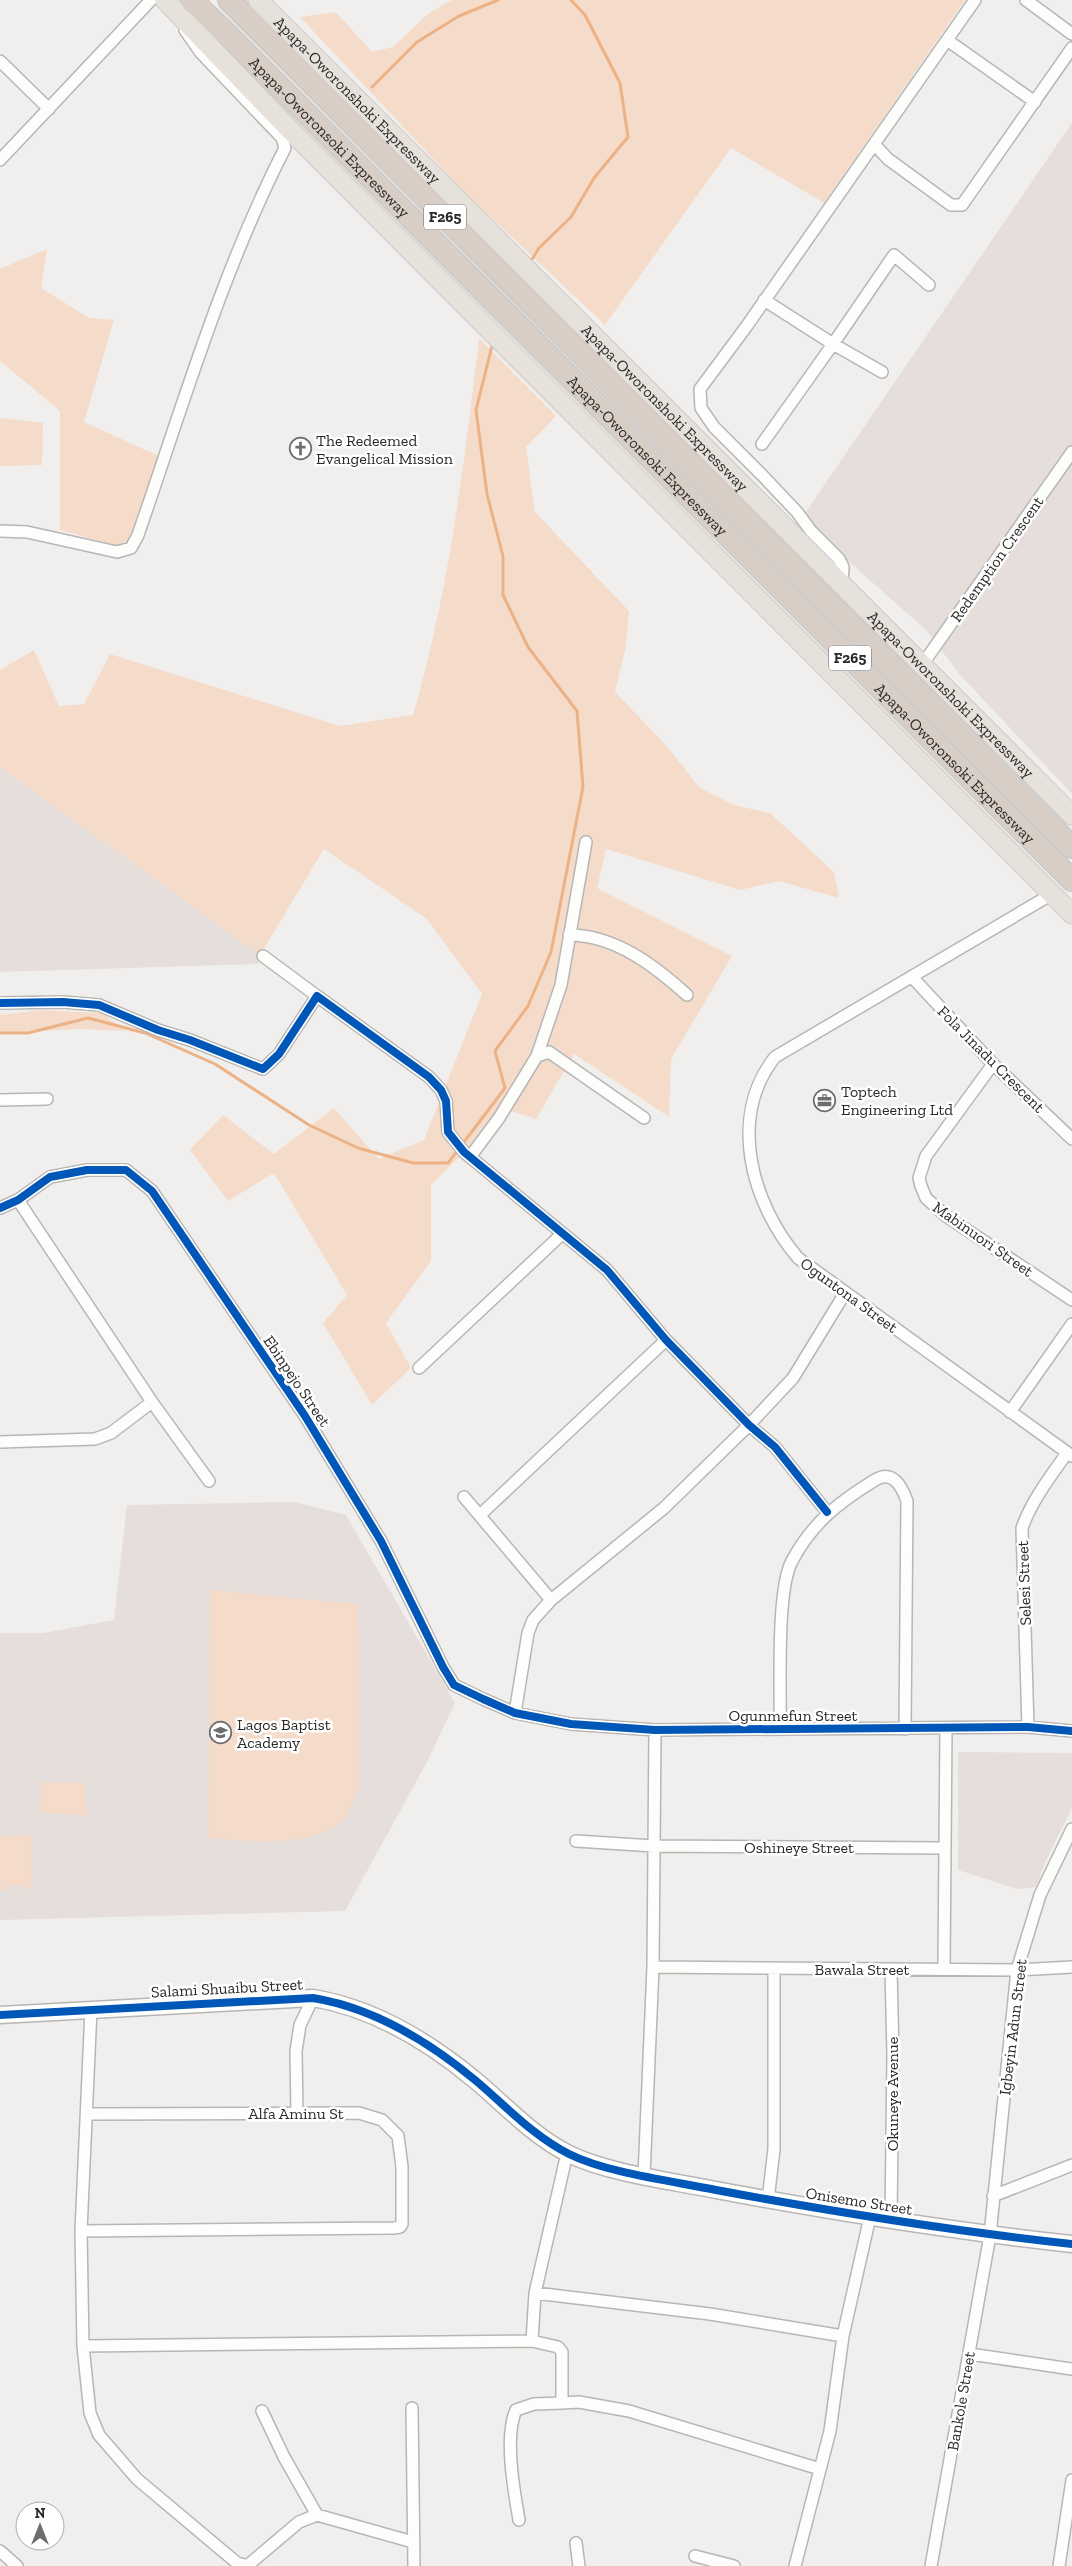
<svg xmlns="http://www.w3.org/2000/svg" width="1072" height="2566" viewBox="0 0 1072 2566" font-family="'Zilla Slab',serif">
  <rect width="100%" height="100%" fill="#f1efed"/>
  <path fill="#e5deda" d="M1072 123V794L961 676 926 630 801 519Z
    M0 767 260 955 258 964 0 972Z
    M294 1502 346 1515 455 1703 427 1762 345 1911 0 1920V1633H43L114 1620 127 1505Z
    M958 1752 1072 1753V1808L1047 1858 1036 1887 1017 1889 958 1870Z"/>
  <path fill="#f5dcca" d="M452 0H965L824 203 731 148 605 325 467 195 300 17 336 12 372 52 393 47 429 13Z
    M47 249 41 288 89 318 114 320 84 422 163 458 129 549 60 530V411L0 361V269Z
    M479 338 556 416 526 447 535 512 629 611 626 647 615 692 665 744 700 788 734 805 770 813 834 872 839 898 779 881 740 890 606 849 597 888 732 956 671 1059 669 1117 574 1054 536 1119 507 1110 431 1185V1261L386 1323 411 1368 372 1405 323 1323 347 1295 274 1173 228 1201 190 1150 223 1115 274 1154 334 1108 379 1159 424 1140 482 994 427 919 324 849 260 955 0 767V670L34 650 59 706 84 704 110 654 340 726 413 715C449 592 464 465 479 338Z
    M0 418 43 423 42 465 0 466Z
    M42 1010 102 1013 126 1031 83 1029 0 1033V1015Z
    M210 1590 358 1604 359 1786C356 1794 353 1803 349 1811 325 1851 248 1841 209 1838Z
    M42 1782 84 1783 87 1815 40 1813Z
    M31 1835 32 1889H26V1886H6V1890H0V1836Z"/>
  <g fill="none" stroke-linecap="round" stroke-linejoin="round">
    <path stroke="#ecb285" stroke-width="3" d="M372 87 417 42 459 16 498 0
      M529 264 539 248 571 217 594 178 628 137 620 83 585 15 571 0
      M0 1033H28L88 1018 145 1033 215 1064 309 1125 358 1148 413 1163H448L505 1088 495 1051 528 1006 551 952 583 787 577 711 528 647 503 595V556L487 494 476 410 493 342"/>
    <defs>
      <path id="street" d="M1026 0 1072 34
        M947 40 1035 102
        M0 61 49 109
        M875 145 888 159 951 205H962L1072 48
        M0 160 151 0
        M764 300 833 344 894 255 929 285
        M762 444 833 344 882 372
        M0 531 27 532 117 552 131 548 138 535C183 405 222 271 285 148L282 138 201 53 185 30
        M842 585 843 567 839 559 811 531 797 512 762 475 714 427 701 408 700 389 746 327 975 0
        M922 665 1072 452
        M1052 894 775 1057C727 1118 752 1204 798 1258L1072 1456
        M569 935C615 935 655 966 687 995
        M263 956 317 996
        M912 977 993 1064 1072 1139
        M0 1003 63 1002 99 1005 158 1030 190 1040 263 1069 279 1054 317 996 429 1077 441 1090 446 1101 448 1132 464 1152 607 1270 666 1340 749 1425 775 1447 827 1512
        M537 1056 561 985 586 842
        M993 1064 926 1156 919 1178 921 1186 926 1198 946 1216 1072 1300
        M0 1100 47 1099
        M470 1157 499 1118 537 1056 549 1052 644 1118
        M18 1200 152 1402 209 1481
        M0 1208 18 1200 50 1177 87 1170H126L152 1191 305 1416 381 1541 443 1667 454 1685 483 1699 515 1713 571 1724 655 1730 1028 1727 1072 1731
        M419 1368 562 1234
        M1010 1412 1072 1324
        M0 1442 95 1439 111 1433 152 1402
        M464 1497 551 1600
        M480 1515 666 1340
        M515 1713 528 1633 533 1620 551 1600 664 1508 749 1425 793 1378 845 1293
        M1028 1727 1022 1528C1032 1500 1050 1477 1067 1453
        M780 1728C781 1690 776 1590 792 1561 812 1523 839 1502 875 1480 893 1469 902 1487 907 1501L905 1729
        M576 1841 654 1846 943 1848
        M653 1967 1017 1970 1072 1967
        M944 1968 946 1728
        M91 2009 81 2231 83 2346 90 2413 99 2435 137 2479 237 2563 248 2566
        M297 2113 296 2051 300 2025 313 1998
        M569 2154 565 2162 535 2293 710 2314 843 2336
        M644 2176 653 1967 655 1730
        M993 2196 1072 2165
        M768 2200 774 2149V1968
        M891 2219 893 2055 891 1969
        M81 2231 394 2228 400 2227 402 2224V2167L398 2136 382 2120 359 2113 88 2114
        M532 2341 535 2293
        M83 2346 532 2341 558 2347 562 2352V2403L579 2402 629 2411 820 2469
        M970 2354 1072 2369
        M412 2408 414 2566
        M262 2411 284 2457 317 2515
        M519 2520C514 2491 504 2436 516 2410L534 2404 562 2403
        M576 2543 579 2566
        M0 2551 17 2566
        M695 2556 734 2566
        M247 2566 299 2522 317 2515 413 2542
        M795 2566 830 2431 843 2336 870 2217
        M931 2566 990 2235 1017 1970 1040 1895 1072 1829
        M1059 2566 1072 2480"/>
      <path id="secondary" d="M0 2015 313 1998C374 2008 428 2041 475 2080 506 2106 533 2136 569 2154 607 2173 672 2181 716 2190 834 2212 952 2231 1072 2244"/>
      <g id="primary">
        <path d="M165 0 294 134 1072 914"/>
        <path id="s1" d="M258 0 1072 815"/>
      </g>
      <g id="highway">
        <path id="s2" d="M191 0 223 30 1072 880"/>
        <path d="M229 0 1072 847"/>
      </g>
    </defs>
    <use href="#street" stroke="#b7b6b5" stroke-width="14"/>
    <use href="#secondary" stroke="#b7b6b5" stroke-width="19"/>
    <use href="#primary" stroke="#cccac9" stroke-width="21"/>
    <use href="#highway" stroke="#cccac9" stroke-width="24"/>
    <use href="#street" stroke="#fdfdfc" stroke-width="11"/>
    <use href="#secondary" stroke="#fdfdfc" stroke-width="16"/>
    <use href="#primary" stroke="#e7e1dc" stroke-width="19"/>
    <use href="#highway" stroke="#d8cec5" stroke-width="21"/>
    <defs>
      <path id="cycleway" d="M0 1003 63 1002 99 1005 158 1030 190 1040 263 1069 279 1054 317 996 429 1077 441 1090 446 1101 448 1132 464 1152 607 1270 666 1340 749 1425 775 1447 827 1512
        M0 1208 18 1200 50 1177 87 1170H126L152 1191 305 1416 381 1541 443 1667 454 1685 483 1699 515 1713 571 1724 655 1730 1028 1727 1072 1731
        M0 2015 313 1998C374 2008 428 2041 475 2080 506 2106 533 2136 569 2154 607 2173 672 2181 716 2190 834 2212 952 2231 1072 2244"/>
    </defs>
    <use href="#cycleway" stroke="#fff" stroke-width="11"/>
    <use href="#cycleway" stroke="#0057b8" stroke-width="8"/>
  </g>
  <defs>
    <symbol id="church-ring" viewBox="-11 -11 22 22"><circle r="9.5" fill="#fff" stroke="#706e6d" stroke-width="1.5"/><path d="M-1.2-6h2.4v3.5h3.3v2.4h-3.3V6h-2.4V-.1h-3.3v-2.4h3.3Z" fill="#706e6d"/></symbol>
    <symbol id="office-ring" viewBox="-11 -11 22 22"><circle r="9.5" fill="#fff" stroke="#706e6d" stroke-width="1.5"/><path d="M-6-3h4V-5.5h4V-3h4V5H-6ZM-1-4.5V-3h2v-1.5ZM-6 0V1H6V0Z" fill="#706e6d"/></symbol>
    <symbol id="school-ring" viewBox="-11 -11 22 22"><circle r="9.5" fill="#fff" stroke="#706e6d" stroke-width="1.5"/><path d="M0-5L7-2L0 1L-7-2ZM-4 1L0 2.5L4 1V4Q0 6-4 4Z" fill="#706e6d"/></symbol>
  </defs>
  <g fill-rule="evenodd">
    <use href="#church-ring" x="288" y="436" width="25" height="25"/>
    <use href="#office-ring" x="812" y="1088" width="25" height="25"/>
    <use href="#school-ring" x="208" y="1720" width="25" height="25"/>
  </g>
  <g text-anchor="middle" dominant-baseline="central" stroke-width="5" stroke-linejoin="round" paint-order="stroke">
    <g fill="#fff" stroke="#6b6968" stroke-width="1">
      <rect x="424" y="204.5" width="42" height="25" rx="4"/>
      <rect x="829" y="645.5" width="42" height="25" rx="4"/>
    </g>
    <g font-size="15" font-weight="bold" fill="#2b2928">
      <text x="445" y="217">F265</text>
      <text x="850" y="658">F265</text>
    </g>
    <g font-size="16" fill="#2b2928" stroke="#fff">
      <text stroke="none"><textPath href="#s1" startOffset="141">Apapa-Oworonshoki Expressway</textPath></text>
      <text stroke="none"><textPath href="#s2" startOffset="195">Apapa-Oworonsoki Expressway</textPath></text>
      <text stroke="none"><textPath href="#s1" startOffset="576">Apapa-Oworonshoki Expressway</textPath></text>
      <text stroke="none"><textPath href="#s2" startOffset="645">Apapa-Oworonsoki Expressway</textPath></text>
      <text transform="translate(997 559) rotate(-55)">Redemption Crescent</text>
      <text stroke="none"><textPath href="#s1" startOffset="981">Apapa-Oworonshoki Expressway</textPath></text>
      <text stroke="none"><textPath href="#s2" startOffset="1080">Apapa-Oworonsoki Expressway</textPath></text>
      <text transform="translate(991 1059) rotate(45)">Fola Jinadu Crescent</text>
      <text transform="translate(983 1239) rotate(35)">Mabinuori Street</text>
      <text transform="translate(849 1295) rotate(36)">Oguntona Street</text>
      <text transform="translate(297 1381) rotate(56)">Ebinpejo Street</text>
      <text transform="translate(1024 1583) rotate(-92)">Selesi Street</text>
      <text x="793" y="1715">Ogunmefun Street</text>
      <text x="799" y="1847">Oshineye Street</text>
      <text x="862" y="1969">Bawala Street</text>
      <text transform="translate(227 1988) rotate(-3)">Salami Shuaibu Street</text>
      <text transform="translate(1013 2027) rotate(-83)">Igbeyin Adun Street</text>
      <text transform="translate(892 2094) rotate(-90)">Okuneye Avenue</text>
      <text x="296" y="2113">Alfa Aminu St</text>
      <text transform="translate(859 2201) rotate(9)">Onisemo Street</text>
      <text transform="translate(961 2401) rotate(-80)">Bankole Street</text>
    </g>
    <g font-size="16" fill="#2b2928" stroke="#fff" text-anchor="start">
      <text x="316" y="440">The Redeemed<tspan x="316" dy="18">Evangelical Mission</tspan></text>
      <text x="841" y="1091">Toptech<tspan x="841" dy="18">Engineering Ltd</tspan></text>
      <text x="237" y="1724">Lagos Baptist<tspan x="237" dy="18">Academy</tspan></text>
    </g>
  </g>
  <g transform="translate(40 2526)"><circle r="24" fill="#ffffff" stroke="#aaa9a9"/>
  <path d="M0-4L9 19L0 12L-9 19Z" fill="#706e6d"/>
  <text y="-8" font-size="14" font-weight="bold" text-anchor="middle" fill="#2b2928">N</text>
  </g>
</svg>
